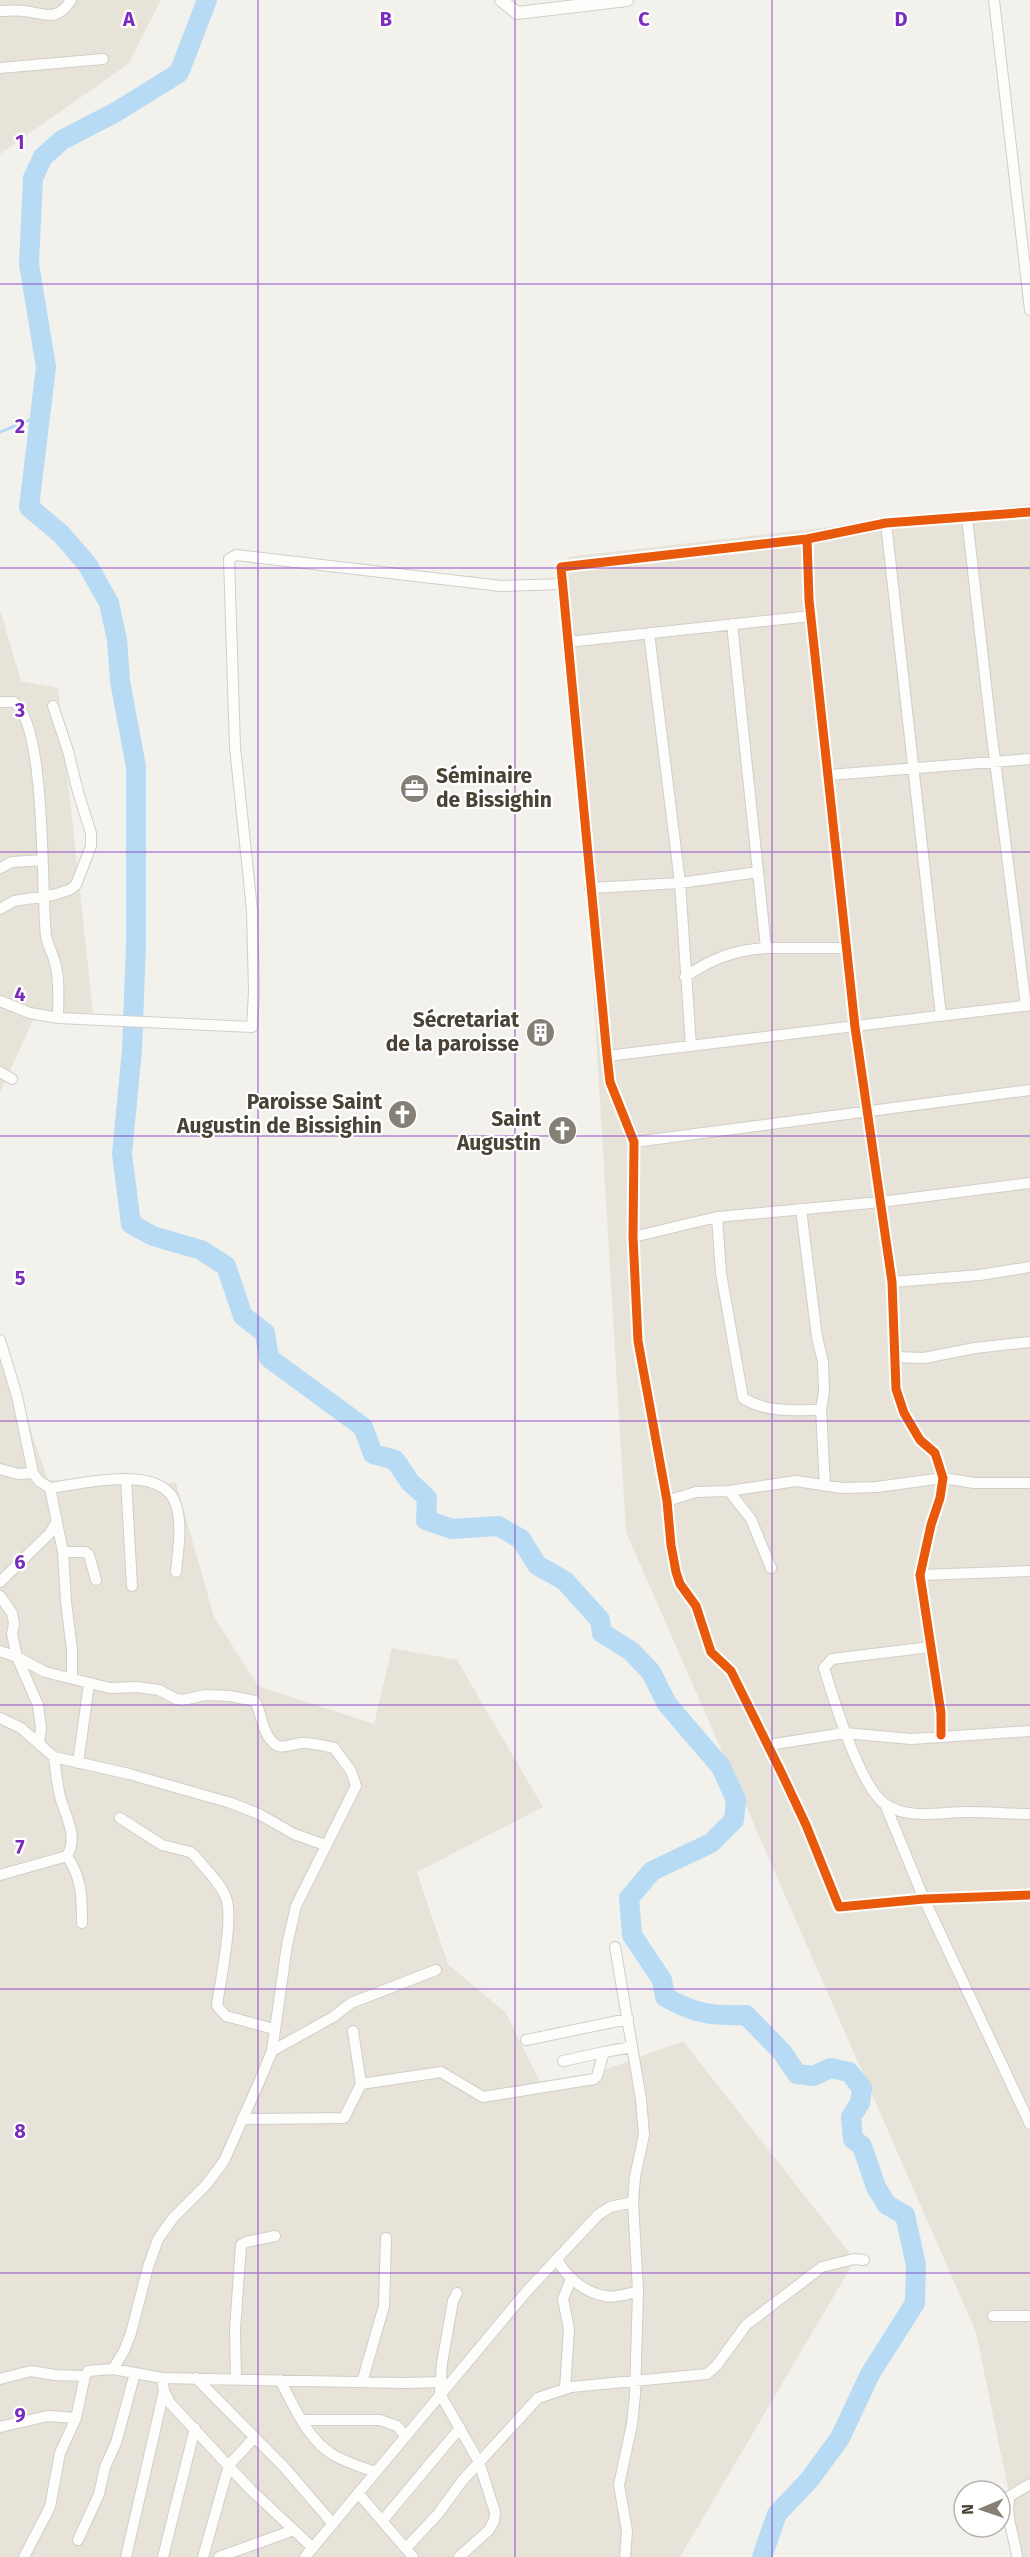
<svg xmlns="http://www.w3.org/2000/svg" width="1030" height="2557" viewBox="0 0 1030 2557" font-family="'Fira Sans',sans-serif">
  <rect width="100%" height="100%" fill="#f2f1ec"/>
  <path fill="#e7e3d8" d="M0 0H161L128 64 0 154Z
    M1030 504V2557H1022L976 2332 626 1532 567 557Z
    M0 610 21 681 58 688 93 1013 36 1014 0 1092Z
    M0 1352 17 1392 48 1480 176 1483 214 1617 258 1686 374 1724 392 1648 457 1660 543 1807 417 1872 448 1964 506 2013 545 2092 683 2041 855 2260 680 2557H0Z"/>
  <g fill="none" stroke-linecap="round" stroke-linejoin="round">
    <path stroke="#b7dbf5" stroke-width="3" d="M0 432 39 416"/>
    <path stroke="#b7dbf5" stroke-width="20" d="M207 0 179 73 116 112 62 140 43 157 33 178 29 264 46 367 29 507 61 534 87 564 109 603 117 640 120 681 136 767V946L132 1050 122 1154 131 1224 153 1236 201 1250 226 1266 243 1316 265 1333 269 1358 363 1427 373 1454 395 1460 410 1482 427 1498 426 1520 452 1529 498 1526 521 1539 537 1565 565 1581 600 1620 602 1633 631 1651 651 1672 667 1704 721 1767 736 1800 734 1820 711 1843 652 1871 629 1898 632 1935 662 1980 665 1997C696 2014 710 2016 746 2015L782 2052 797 2074 813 2076 831 2068 849 2072 862 2088 860 2103 851 2117 853 2139 862 2146 876 2187 887 2205 905 2215 916 2265 915 2303 870 2374 840 2438 810 2479 777 2514 762 2557"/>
    <defs>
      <path id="minor" d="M994 0 1030 310
        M0 11C8 11 16 10 24 11 44 13 57 23 71 0
        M0 68 103 59
        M1030 512 886 523 807 539 561 567 607 1056 610 1082 634 1142 633 1237 638 1341 667 1501 671 1545 676 1572 680 1584 696 1606 711 1652 731 1671 782 1774 806 1825 839 1907 924 1899 1030 1895
        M967 518 991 729 1026 1006
        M886 523 941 1016
        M807 539 809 600 855 1027 892 1282 896 1389 904 1413 920 1440 935 1453 943 1478 940 1498 931 1525 920 1575 941 1713V1735
        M732 624 766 948H847
        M649 633 680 883 691 1046
        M568 642 811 616
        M0 702H14C47 726 41 892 46 936 48 946 53 954 55 963 60 979 58 1000 58 1018
        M829 775 1030 759
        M0 868 12 862 42 860
        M590 888 680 883 758 872
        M0 909 14 901 53 895 69 890 76 885 91 846V833L78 792 68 751 53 706
        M685 977C711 959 734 950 766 948
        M0 1001 30 1013 58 1018 252 1027 254 992 252 910 235 747 229 559 236 555 501 586 563 584
        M607 1056 1030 1005
        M0 1072 12 1079
        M634 1142 1030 1090
        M801 1209 817 1337 823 1362 824 1391 821 1410 825 1486
        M717 1217 721 1273 743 1398C766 1413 794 1410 821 1410
        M633 1237 717 1217 881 1202 1030 1183
        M892 1282 980 1275 1030 1267
        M0 1340 17 1396 33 1473 39 1481 50 1488 63 1552 66 1602 72 1650V1678
        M895 1357 924 1358 975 1348 1030 1342
        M0 1469 18 1474 33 1473
        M126 1479 132 1586
        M50 1488C80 1484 154 1465 173 1498 184 1518 178 1550 176 1572
        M729 1491 751 1519 771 1568
        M667 1501 696 1492 729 1491 796 1481 842 1488 877 1487 943 1478 974 1483H1030
        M63 1552H85L89 1555 96 1580
        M920 1575 1030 1571
        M0 1582 50 1533 57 1521
        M0 1596 12 1613 14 1623 12 1634 17 1657 38 1705 41 1728 39 1743
        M930 1647 832 1659 824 1668C833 1698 860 1787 885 1804 909 1821 944 1811 971 1812 990 1812 1010 1814 1030 1814
        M0 1651 17 1657 45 1672 110 1688 137 1687 159 1690 176 1699 183 1700 205 1695 230 1696 255 1701C261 1712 261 1725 268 1736 278 1753 287 1745 301 1743 312 1742 323 1746 334 1748L351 1771 356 1786 296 1906 287 1945 272 2051 260 2080 224 2161 206 2185 173 2218 158 2239 148 2267 131 2333 124 2351 113 2369
        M0 1718 21 1728 54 1757 129 1774 231 1803 259 1814 294 1834 325 1845
        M768 1745 845 1733 911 1739 1030 1731
        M78 1763 89 1684
        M885 1804 924 1899 1030 2124
        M120 1818 162 1845 190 1852 195 1856C204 1868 221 1883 226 1898 234 1918 220 1982 217 2006L226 2016 274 2029
        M67 1856C82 1878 82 1898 82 1923
        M0 1875 67 1856C78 1837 67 1819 61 1800 57 1786 56 1772 54 1757
        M526 2040 628 2019
        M272 2051 333 2017 351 2003 436 1970
        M563 2061 604 2052
        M361 2084 441 2072 483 2097 594 2079 597 2076 604 2052 632 2047
        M242 2119 344 2118 361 2084 353 2031
        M557 2259C566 2277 585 2293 605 2296 615 2298 628 2294 638 2291
        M457 2293 453 2301 442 2363 440 2394 479 2462 495 2512 494 2521 489 2530 459 2557
        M993 2316H1030
        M162 2378 164 2391 170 2403 250 2489 313 2548
        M196 2378 285 2468 333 2524
        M0 2379 31 2371 55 2375 85 2376
        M236 2380 235 2329 241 2245 246 2242 275 2236
        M280 2380C294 2406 308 2441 335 2456 348 2463 362 2467 375 2472
        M362 2382 384 2306 386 2238
        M565 2389 569 2329 563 2299 571 2279
        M302 2420H380L397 2426 406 2437
        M0 2427 48 2416 76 2418
        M358 2493 413 2557
        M382 2521 460 2428
        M78 2540 99 2494 105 2467 116 2443 135 2373
        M406 2548 438 2514 462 2481 538 2398 571 2387 707 2374 717 2365 746 2325 822 2267 854 2259 864 2260
        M24 2557 50 2507 60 2453 76 2418 85 2376 88 2371 113 2369 162 2378 404 2383 441 2382
        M126 2557 164 2391
        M163 2557 195 2428
        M203 2557 229 2465 255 2437
        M219 2557 294 2530
        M305 2557 527 2291 598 2215 610 2207 633 2202 635 2177 644 2135 641 2099 615 1947
        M625 2557 627 2531 619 2485 632 2424 635 2395 638 2291 633 2202
        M1017 2557C1015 2538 1004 2514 1010 2496L1030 2484"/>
      <path id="tertiary" d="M501 0 517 13 627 0"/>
    </defs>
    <use href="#minor" stroke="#d1cec9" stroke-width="12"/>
    <use href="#tertiary" stroke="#d1cec9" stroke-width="14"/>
    <use href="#minor" stroke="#fdfdfc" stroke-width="10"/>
    <use href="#tertiary" stroke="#fdfdfc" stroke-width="12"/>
    <defs>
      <path id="cycleway" d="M1030 512 886 523 807 539 561 567 607 1056 610 1082 634 1142 633 1237 638 1341 667 1501 671 1545 676 1572 680 1584 696 1606 711 1652 731 1671 782 1774 806 1825 839 1907 924 1899 1030 1895
        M807 539 809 600 855 1027 892 1282 896 1389 904 1413 920 1440 935 1453 943 1478 940 1498 931 1525 920 1575 941 1713V1735"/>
    </defs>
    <use href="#cycleway" stroke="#fff" stroke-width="13"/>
    <use href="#cycleway" stroke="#e8590c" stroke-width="9"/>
  </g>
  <path fill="none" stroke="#7b2cbf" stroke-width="1.5" stroke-opacity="0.55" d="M258 0V2557M515 0V2557M772 0V2557M0 284H1030M0 568H1030M0 852H1030M0 1136H1030M0 1421H1030M0 1705H1030M0 1989H1030M0 2273H1030"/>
  <defs>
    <symbol id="office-disc" viewBox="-11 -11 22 22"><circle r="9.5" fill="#857f75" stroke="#fff"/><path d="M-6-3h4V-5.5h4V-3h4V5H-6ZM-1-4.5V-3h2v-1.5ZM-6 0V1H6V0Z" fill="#fff"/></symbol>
    <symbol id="building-disc" viewBox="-11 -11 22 22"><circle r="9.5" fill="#857f75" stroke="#fff"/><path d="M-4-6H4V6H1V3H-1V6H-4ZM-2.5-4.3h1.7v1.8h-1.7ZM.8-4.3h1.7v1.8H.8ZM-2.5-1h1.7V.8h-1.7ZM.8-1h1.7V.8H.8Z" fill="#fff"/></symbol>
    <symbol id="church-disc" viewBox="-11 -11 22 22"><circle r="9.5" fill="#857f75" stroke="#fff"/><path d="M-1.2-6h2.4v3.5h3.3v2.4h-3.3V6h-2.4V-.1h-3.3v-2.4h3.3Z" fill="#fff"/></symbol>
  </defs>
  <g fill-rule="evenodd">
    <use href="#office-disc" x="398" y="772" width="33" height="33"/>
    <use href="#building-disc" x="524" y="1016" width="33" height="33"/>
    <use href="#church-disc" x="386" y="1098" width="33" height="33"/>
    <use href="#church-disc" x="546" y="1114" width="33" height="33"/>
  </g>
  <g text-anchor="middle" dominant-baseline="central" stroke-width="4.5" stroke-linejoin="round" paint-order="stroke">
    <g font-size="21" font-weight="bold" fill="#4a4235" stroke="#fff" text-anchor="end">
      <text x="436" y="776" text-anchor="start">Séminaire<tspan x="436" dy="24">de Bissighin</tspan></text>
      <text x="519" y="1020">Sécretariat<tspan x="519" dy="24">de la paroisse</tspan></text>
      <text x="382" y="1102">Paroisse Saint<tspan x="382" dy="24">Augustin de Bissighin</tspan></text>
      <text x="541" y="1119">Saint<tspan x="541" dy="24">Augustin</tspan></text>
    </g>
  </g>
  <g font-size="20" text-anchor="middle" font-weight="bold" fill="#7b2cbf" stroke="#fff" stroke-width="4.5" stroke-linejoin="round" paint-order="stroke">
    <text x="129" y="26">A</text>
    <text x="386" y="26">B</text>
    <text x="644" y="26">C</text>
    <text x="901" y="26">D</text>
    <text x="20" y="149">1</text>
    <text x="20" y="433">2</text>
    <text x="20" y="717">3</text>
    <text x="20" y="1001">4</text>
    <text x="20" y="1285">5</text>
    <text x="20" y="1569">6</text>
    <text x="20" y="1854">7</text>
    <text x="20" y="2138">8</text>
    <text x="20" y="2422">9</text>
  </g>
  <g transform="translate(982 2509) rotate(268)"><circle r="28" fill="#ffffff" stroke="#b7b3ae" stroke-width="1.5"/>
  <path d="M0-4.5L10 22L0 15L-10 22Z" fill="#857f75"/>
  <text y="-9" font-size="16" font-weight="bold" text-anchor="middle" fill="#4a4235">N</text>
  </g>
</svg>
